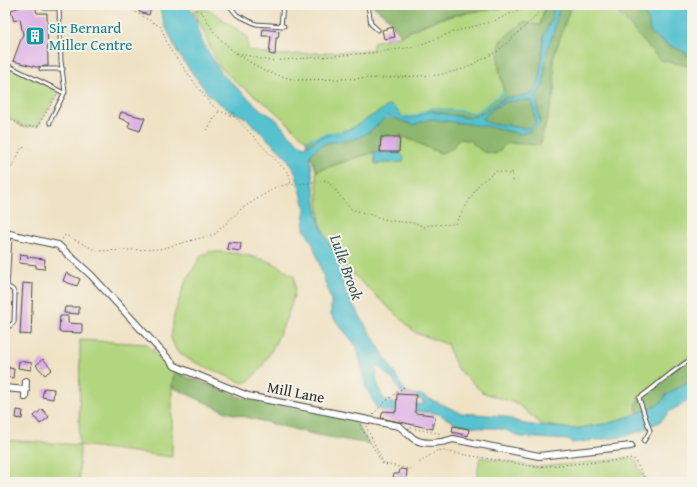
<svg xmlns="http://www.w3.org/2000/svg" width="697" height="487" viewBox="0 0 697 487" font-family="'Gentium Book Plus',serif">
  <rect width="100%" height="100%" fill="#f7f3e8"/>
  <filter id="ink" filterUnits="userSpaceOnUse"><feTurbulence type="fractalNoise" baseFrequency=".025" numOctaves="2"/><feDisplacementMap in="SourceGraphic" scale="8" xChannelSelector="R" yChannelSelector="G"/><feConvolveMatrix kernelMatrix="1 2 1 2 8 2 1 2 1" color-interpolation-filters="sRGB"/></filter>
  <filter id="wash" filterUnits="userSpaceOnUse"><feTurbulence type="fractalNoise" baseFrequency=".012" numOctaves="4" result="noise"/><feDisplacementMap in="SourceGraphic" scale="16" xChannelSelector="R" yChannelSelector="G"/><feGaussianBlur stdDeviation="0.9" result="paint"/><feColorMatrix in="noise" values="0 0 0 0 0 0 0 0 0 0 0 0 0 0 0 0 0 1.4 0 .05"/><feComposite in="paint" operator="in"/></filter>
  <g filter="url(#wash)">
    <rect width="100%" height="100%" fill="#efe2c4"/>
    <path fill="#b2d67f" stroke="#6e8055" d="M511 5H545L540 25 498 63 504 92 476 113 432 108 415 116 370 119 354 130 329 133 306 140 269 106 237 83 219 66 194 10H210L247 37 248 50 269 54 283 55 372 50 374 42 401 35 439 19 474 11 500 9Z
      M571 5H610L622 17 692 57V356L655 383 636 403 638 414 610 423 574 429 542 425 518 404 482 392 457 368 447 344 416 333 341 263 326 238 320 223 316 171 374 152 375 164 404 157 399 152 400 135 441 153 458 139H469L483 152 507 142 540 145 555 90 553 59Z
      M5 64 60 90 38 126 23 127 5 115Z
      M209 252C228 251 257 256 275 264 282 268 288 273 294 276 295 283 295 289 294 295 290 313 263 380 243 383L190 360 176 350 171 338 174 315 185 283 201 256Z
      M80 340 147 344 168 366 174 370 172 387V457L80 445 79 482H5V440L79 445Z
      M480 457 536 467 634 458 647 482H476Z"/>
    <path fill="#8db76e" stroke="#5c714c" d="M372 5H511C488 12 462 11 438 19 426 23 414 30 401 35L387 17Z
      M545 5H571L553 59 555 90 540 145 507 143 496 154 483 152 469 140 458 139 452 149 441 153 400 135V137H381L380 152H374L316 171 306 140 329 133 354 130 370 119 415 116 432 108 476 113 504 92 498 63 500 41 523 22 540 25Z
      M610 5H637L649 21V27L668 45 680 50 692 57 689 66 660 60 622 17Z
      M692 357V380L666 395 662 402 638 414 636 403 655 383Z
      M174 370 182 375 243 398 354 419 369 444 317 435 226 412 172 387Z"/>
    <path fill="#56c2d0" stroke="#40767e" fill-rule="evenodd" d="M159 5H189L196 19 202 41 221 73 261 110 276 119 288 134 304 147 322 137 352 128 390 105 394 107 404 118H415L430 111 469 118 482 113 505 98 522 96 534 93 539 83 544 35 551 20 554 5H560L553 35 547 50 543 86 536 97 540 122 531 131 519 134 492 127 430 119 413 125 387 115C379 124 371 132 360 137 340 145 324 136 310 156L318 218 326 238 341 263V274L346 293 407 394 421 395 461 413 503 416 524 424 574 429 610 423 649 409 662 402 666 395 692 380V398L669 412 660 422 651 425 642 431 621 437 572 443 570 440 520 437 506 430 494 428H483L454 423 439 414 417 411 386 413 376 407 366 387 357 347 331 315V300L313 244 304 229 305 207 295 171 287 158 246 118 226 108 209 95 179 55 164 23ZM523 100 532 101 534 110 535 123 529 128C521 129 516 127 508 125 496 123 495 126 483 120 486 112 499 105 506 102 511 101 518 101 523 100ZM378 366 392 379 401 392 407 397 420 399 424 402V404C417 405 388 405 384 399 380 393 378 384 376 378L377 374 375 367Z
      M637 5H692V57L680 50 668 45 651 34 649 27V21Z
      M374 152H399L404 157 403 162 375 164Z"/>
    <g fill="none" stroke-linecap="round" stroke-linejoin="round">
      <path stroke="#56c2d0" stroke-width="2" d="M402 117 415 116 432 108 476 113 504 92
        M384 118 395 117
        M306 140 329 133 341 132"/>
    </g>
    <g id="blocks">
      <path fill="#dcade5" d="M27 5H35L37 13H47L48 66 36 67 13 61 23 34 20 19 14 21 11 10Z
        M140 5H152L149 15 139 12Z
        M393 27 395 37 384 39 382 30Z
        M263 29 279 31 278 38H276L275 55 269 54 271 36H262Z
        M121 112 145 118 140 131 128 127 130 122 119 118Z
        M381 137H400L399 152H380Z
        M228 242 241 243 240 251 227 249Z
        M20 254 28 255 27 257 45 259 44 269 36 268V265L19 263Z
        M66 273 80 279 77 286 63 281Z
        M23 283 33 284 31 335 20 334Z
        M65 307H79V314L64 313Z
        M60 316H68V323L82 324V333L59 332Z
        M43 359 52 369 45 375 36 365Z
        M19 361 32 363 31 370 18 368Z
        M5 367 14 369 13 378 5 377Z
        M44 388 54 389 53 399 42 397Z
        M397 394 416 395 415 413 433 415 435 417V421L433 423V429L381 418 383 411 396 412Z
        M42 409 49 417 40 424 34 416Z
        M17 410 23 411 22 419 16 418Z
        M453 426 469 429 468 436 452 432Z
        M400 469 407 470 406 482H392L394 474H399Z"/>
    </g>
  </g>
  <g filter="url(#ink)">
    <use href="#blocks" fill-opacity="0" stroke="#484642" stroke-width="1"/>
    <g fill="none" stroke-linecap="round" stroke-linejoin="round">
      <defs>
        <path id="service" d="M41 5 44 8H59L61 61 65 92 50 121V123
          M229 5 237 15 256 24 284 26
          M368 5 371 24 378 30
          M281 26 283 5
          M5 64 64 93
          M41 69H63
          M5 287C11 287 13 289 15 294L14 322 10 326H5
          M7 287 10 234
          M644 441 650 431 639 398C657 386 672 370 692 359"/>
        <path id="minor" d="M5 6 8 5
          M5 233 58 245 91 275 175 366 248 396 399 426C404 430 409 435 414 439 424 445 442 443 453 439L539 456 631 446
          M5 388 26 390
          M25 397 26 381"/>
      </defs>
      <use href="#service" stroke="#484642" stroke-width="5"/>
      <use href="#minor" stroke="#484642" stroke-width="8"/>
      <path stroke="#484642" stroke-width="1" stroke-dasharray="1 3" stroke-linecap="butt" d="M126 5 135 12 161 27 169 48 208 101 219 111 235 117 289 174 291 184 294 185 327 180 351 209 391 221 415 223 425 227 430 225 455 224 479 184 496 171 513 175
        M190 5 203 14 216 35 234 52 264 71 295 80 383 78 438 75 464 69 498 51 532 20 545 5
        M237 53 270 61 370 53 414 47 453 32 494 21 529 5
        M5 115 23 127 38 126 57 95
        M207 130 219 111
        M5 168 11 169 22 147 33 150
        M512 172 513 181
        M62 239 65 235 97 251 160 249 215 234 241 209 276 187 290 184
        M373 414 386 401 404 387
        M360 425 384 466
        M366 426 384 464 410 469 438 450 536 467 634 459 647 482
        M411 428 442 434 443 435"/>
      <use href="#service" stroke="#fff" stroke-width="3"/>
      <use href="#minor" stroke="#fff" stroke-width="6"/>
    </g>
  </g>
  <defs>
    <symbol id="building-square" viewBox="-11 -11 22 22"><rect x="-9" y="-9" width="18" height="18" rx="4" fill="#0f9aa8" stroke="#f7f3e8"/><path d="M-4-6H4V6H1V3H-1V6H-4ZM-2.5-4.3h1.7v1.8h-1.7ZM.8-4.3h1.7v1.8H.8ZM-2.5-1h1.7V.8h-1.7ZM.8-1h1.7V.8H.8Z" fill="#fff"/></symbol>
  </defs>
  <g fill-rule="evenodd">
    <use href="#building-square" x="24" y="25" width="22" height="22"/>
  </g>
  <g text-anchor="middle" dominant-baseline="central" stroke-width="4" stroke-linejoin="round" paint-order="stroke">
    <g font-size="15" fill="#0d838f" stroke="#f7f3e8" text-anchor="start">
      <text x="49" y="27">Sir Bernard<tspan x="49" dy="17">Miller Centre</tspan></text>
    </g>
    <g font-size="15" fill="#2b2b2b" stroke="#f7f3e8">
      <text transform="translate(296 392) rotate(11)">Mill Lane</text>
    </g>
    <g font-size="16" font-style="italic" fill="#38585d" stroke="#f7f3e8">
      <text transform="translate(347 267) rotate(70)">Lulle Brook</text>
    </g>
  </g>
  <rect width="697" height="487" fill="none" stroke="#f7f3e8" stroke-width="20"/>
</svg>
